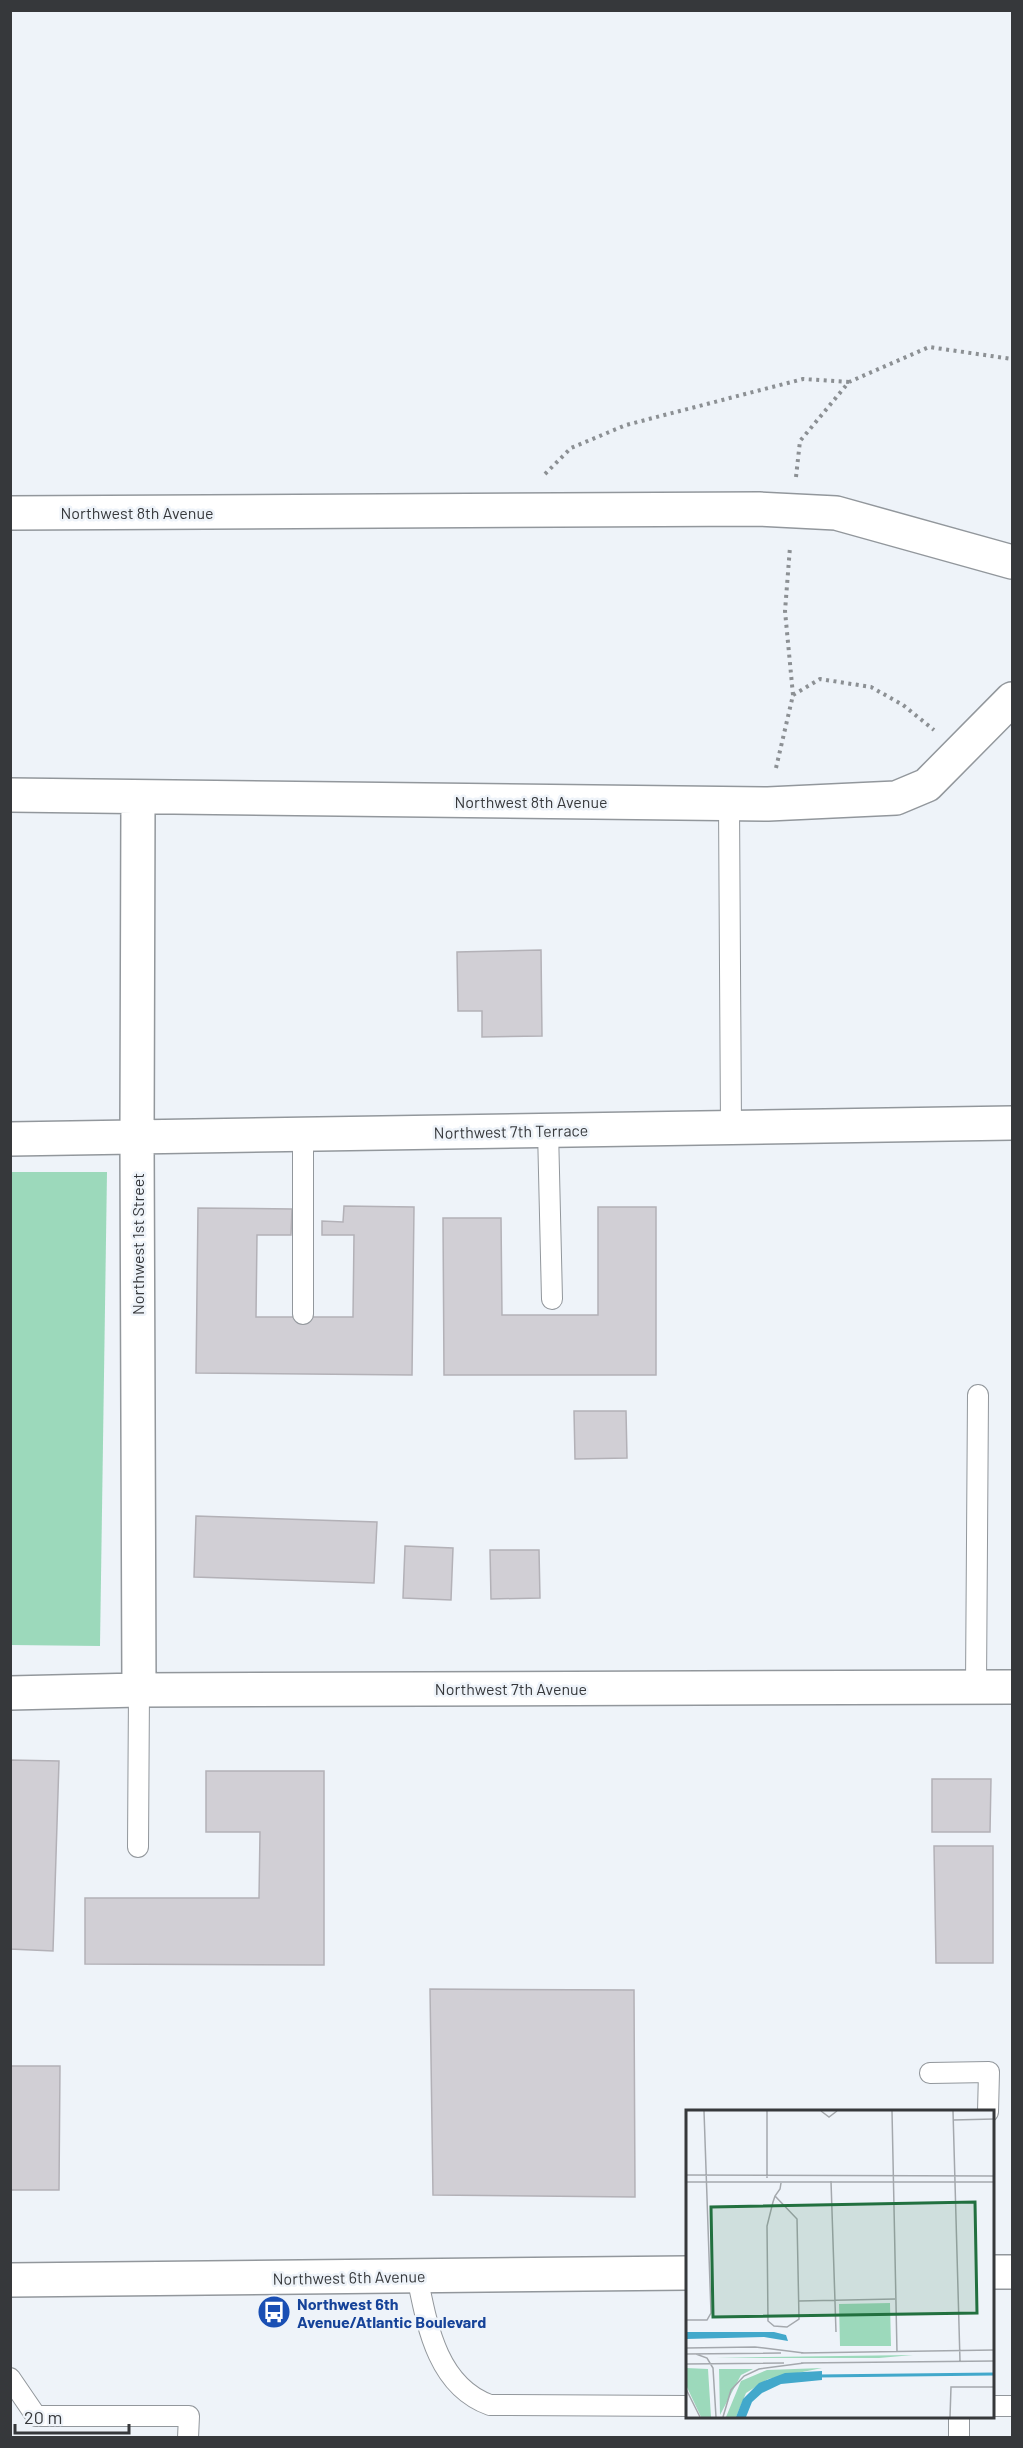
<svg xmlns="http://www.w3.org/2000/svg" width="1023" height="2448" viewBox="0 0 1023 2448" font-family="Barlow,sans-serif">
  <rect width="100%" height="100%" fill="#eef3f9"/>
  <path fill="#9cd9bb" d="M11 1172H107L100 1646 11 1645Z"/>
  <path fill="#d1cfd5" stroke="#b3b1b7" stroke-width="1.5" d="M541 950 542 1036 482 1037V1011H458L457 952Z
    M344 1206 414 1207 412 1375 196 1373 198 1208 292 1209 291 1235H257L256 1317H353L354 1235H322V1221L343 1222Z
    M598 1207H656V1375H444L443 1218H501L502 1315H598Z
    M574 1411H626L627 1458 575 1459Z
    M196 1516 377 1522 374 1583 194 1577Z
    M405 1546 453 1548 451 1600 403 1598Z
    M490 1550H539L540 1598 491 1599Z
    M10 1760 59 1761 53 1951 10 1949Z
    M206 1771H324V1965L85 1964V1898H259L260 1832H206Z
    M932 1779H991L990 1832H932Z
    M934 1846H993V1963H936Z
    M430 1989 634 1990 635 2197 433 2195Z
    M10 2066H60L59 2190H10Z"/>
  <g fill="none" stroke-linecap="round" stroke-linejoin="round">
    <defs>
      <path id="lane" d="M729 803 731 1128
        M548 1130 552 1299
        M303 1134V1314
        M976 1687 978 1395
        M138 1847 139 1690
        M930 2073 989 2072 988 2112
        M417 2276C427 2325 437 2386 490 2405L687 2406
        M10 2378 36 2416H189L188 2438
        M992 2406H1012
        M959 2438V2416"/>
      <path id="street" d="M10 513 759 509 836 513 1012 562
        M10 795 768 804 896 798 927 785 1012 699
        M138 798 137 1138 139 1690
        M10 1139 1012 1123
        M10 1693 139 1690 1012 1687"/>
      <path id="secondary" d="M992 2272H1012
        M10 2280 687 2273"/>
    </defs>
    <use href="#lane" stroke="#92979c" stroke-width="22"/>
    <use href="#street" stroke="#92979c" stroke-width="36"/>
    <use href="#secondary" stroke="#92979c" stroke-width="36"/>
    <path stroke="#8c9094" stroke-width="4" stroke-dasharray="3 4.5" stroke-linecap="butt" d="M545 474 571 448 626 425 803 379 849 382
      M796 477 800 441 849 382 929 347 1012 359
      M793 695 820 679 871 687 903 705 934 730
      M776 768 793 695 785 611 790 547"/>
    <use href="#lane" stroke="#fff" stroke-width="20"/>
    <use href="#street" stroke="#fff" stroke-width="33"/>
    <use href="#secondary" stroke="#fff" stroke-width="33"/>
  </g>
  <defs>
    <symbol id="bus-disc" viewBox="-11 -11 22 22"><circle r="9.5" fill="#1a4fb4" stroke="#eef3f9"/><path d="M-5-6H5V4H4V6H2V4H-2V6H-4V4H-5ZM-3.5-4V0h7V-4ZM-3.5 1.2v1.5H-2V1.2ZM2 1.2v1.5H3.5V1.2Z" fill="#fff"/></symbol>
  </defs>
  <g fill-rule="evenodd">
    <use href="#bus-disc" x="255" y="2293" width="38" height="38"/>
  </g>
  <g text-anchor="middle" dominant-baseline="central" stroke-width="5" stroke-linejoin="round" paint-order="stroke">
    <g font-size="16" fill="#36383b" stroke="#eef3f9">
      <text x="137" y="512">Northwest 8th Avenue</text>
      <text x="531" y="801">Northwest 8th Avenue</text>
      <text transform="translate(511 1131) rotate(-1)">Northwest 7th Terrace</text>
      <text transform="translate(137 1244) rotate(-90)">Northwest 1st Street</text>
      <text x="511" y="1688">Northwest 7th Avenue</text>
      <text transform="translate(349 2277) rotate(-1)">Northwest 6th Avenue</text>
    </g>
    <g font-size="16" font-weight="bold" fill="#164399" stroke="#eef3f9" text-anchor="start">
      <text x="297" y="2303">Northwest 6th<tspan x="297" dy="18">Avenue/Atlantic Boulevard</tspan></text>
    </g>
  </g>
  <g transform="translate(686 2110)">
    <rect width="308" height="308" fill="#eef3f9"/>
    <path d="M204 193 205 236H154L153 194ZM227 245 193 248H30L81 247ZM0 258 22 259 25 307H15L0 275ZM136 258 82 269 60 283 50 307H40L55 271 81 260ZM33 259H67L55 265 34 305Z" fill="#9cd9bb"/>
    <path d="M0 222H88L100 225 102 231 78 227 0 229ZM136 261V270L95 274 76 283 66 292 60 307H50L57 289 73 273 99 263Z" fill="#42a8cb"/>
    <path fill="none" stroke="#42a8cb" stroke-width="3" d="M132 266 308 264"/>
    <path fill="none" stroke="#a4a8ad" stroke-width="1.5" d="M81 1V68M135 1 143 7 151 1M206 1 211 242M267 1 274 251M267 10 308 9M0 65 308 66M145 71 150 222M0 72H308M89 86 111 109 113 209 101 217 88 216 82 211 81 116 87 92 89 86 94 79 95 73M113 191 209 189M0 210H21L25 203 18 1M0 238 69 237 118 243M115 243 308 240M0 244 95 243M10 244 21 248 27 258 30 307M115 253 308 251M0 254 98 253M0 279 14 307M37 307 45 280 58 266 73 259 118 253M264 307 265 277H308"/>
    <path fill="#22703f" fill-opacity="0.15" stroke="#22703f" stroke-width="3" d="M289 92 291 203 27 207 25 97Z"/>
    <rect width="308" height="308" fill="none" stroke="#36383b" stroke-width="3"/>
  </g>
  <rect width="1023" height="2448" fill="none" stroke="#36383b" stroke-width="24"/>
  <path d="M15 2424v9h114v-9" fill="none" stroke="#36383b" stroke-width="3"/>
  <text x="24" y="2424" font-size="18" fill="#36383b" stroke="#eef3f9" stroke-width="4.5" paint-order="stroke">20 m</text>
</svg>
